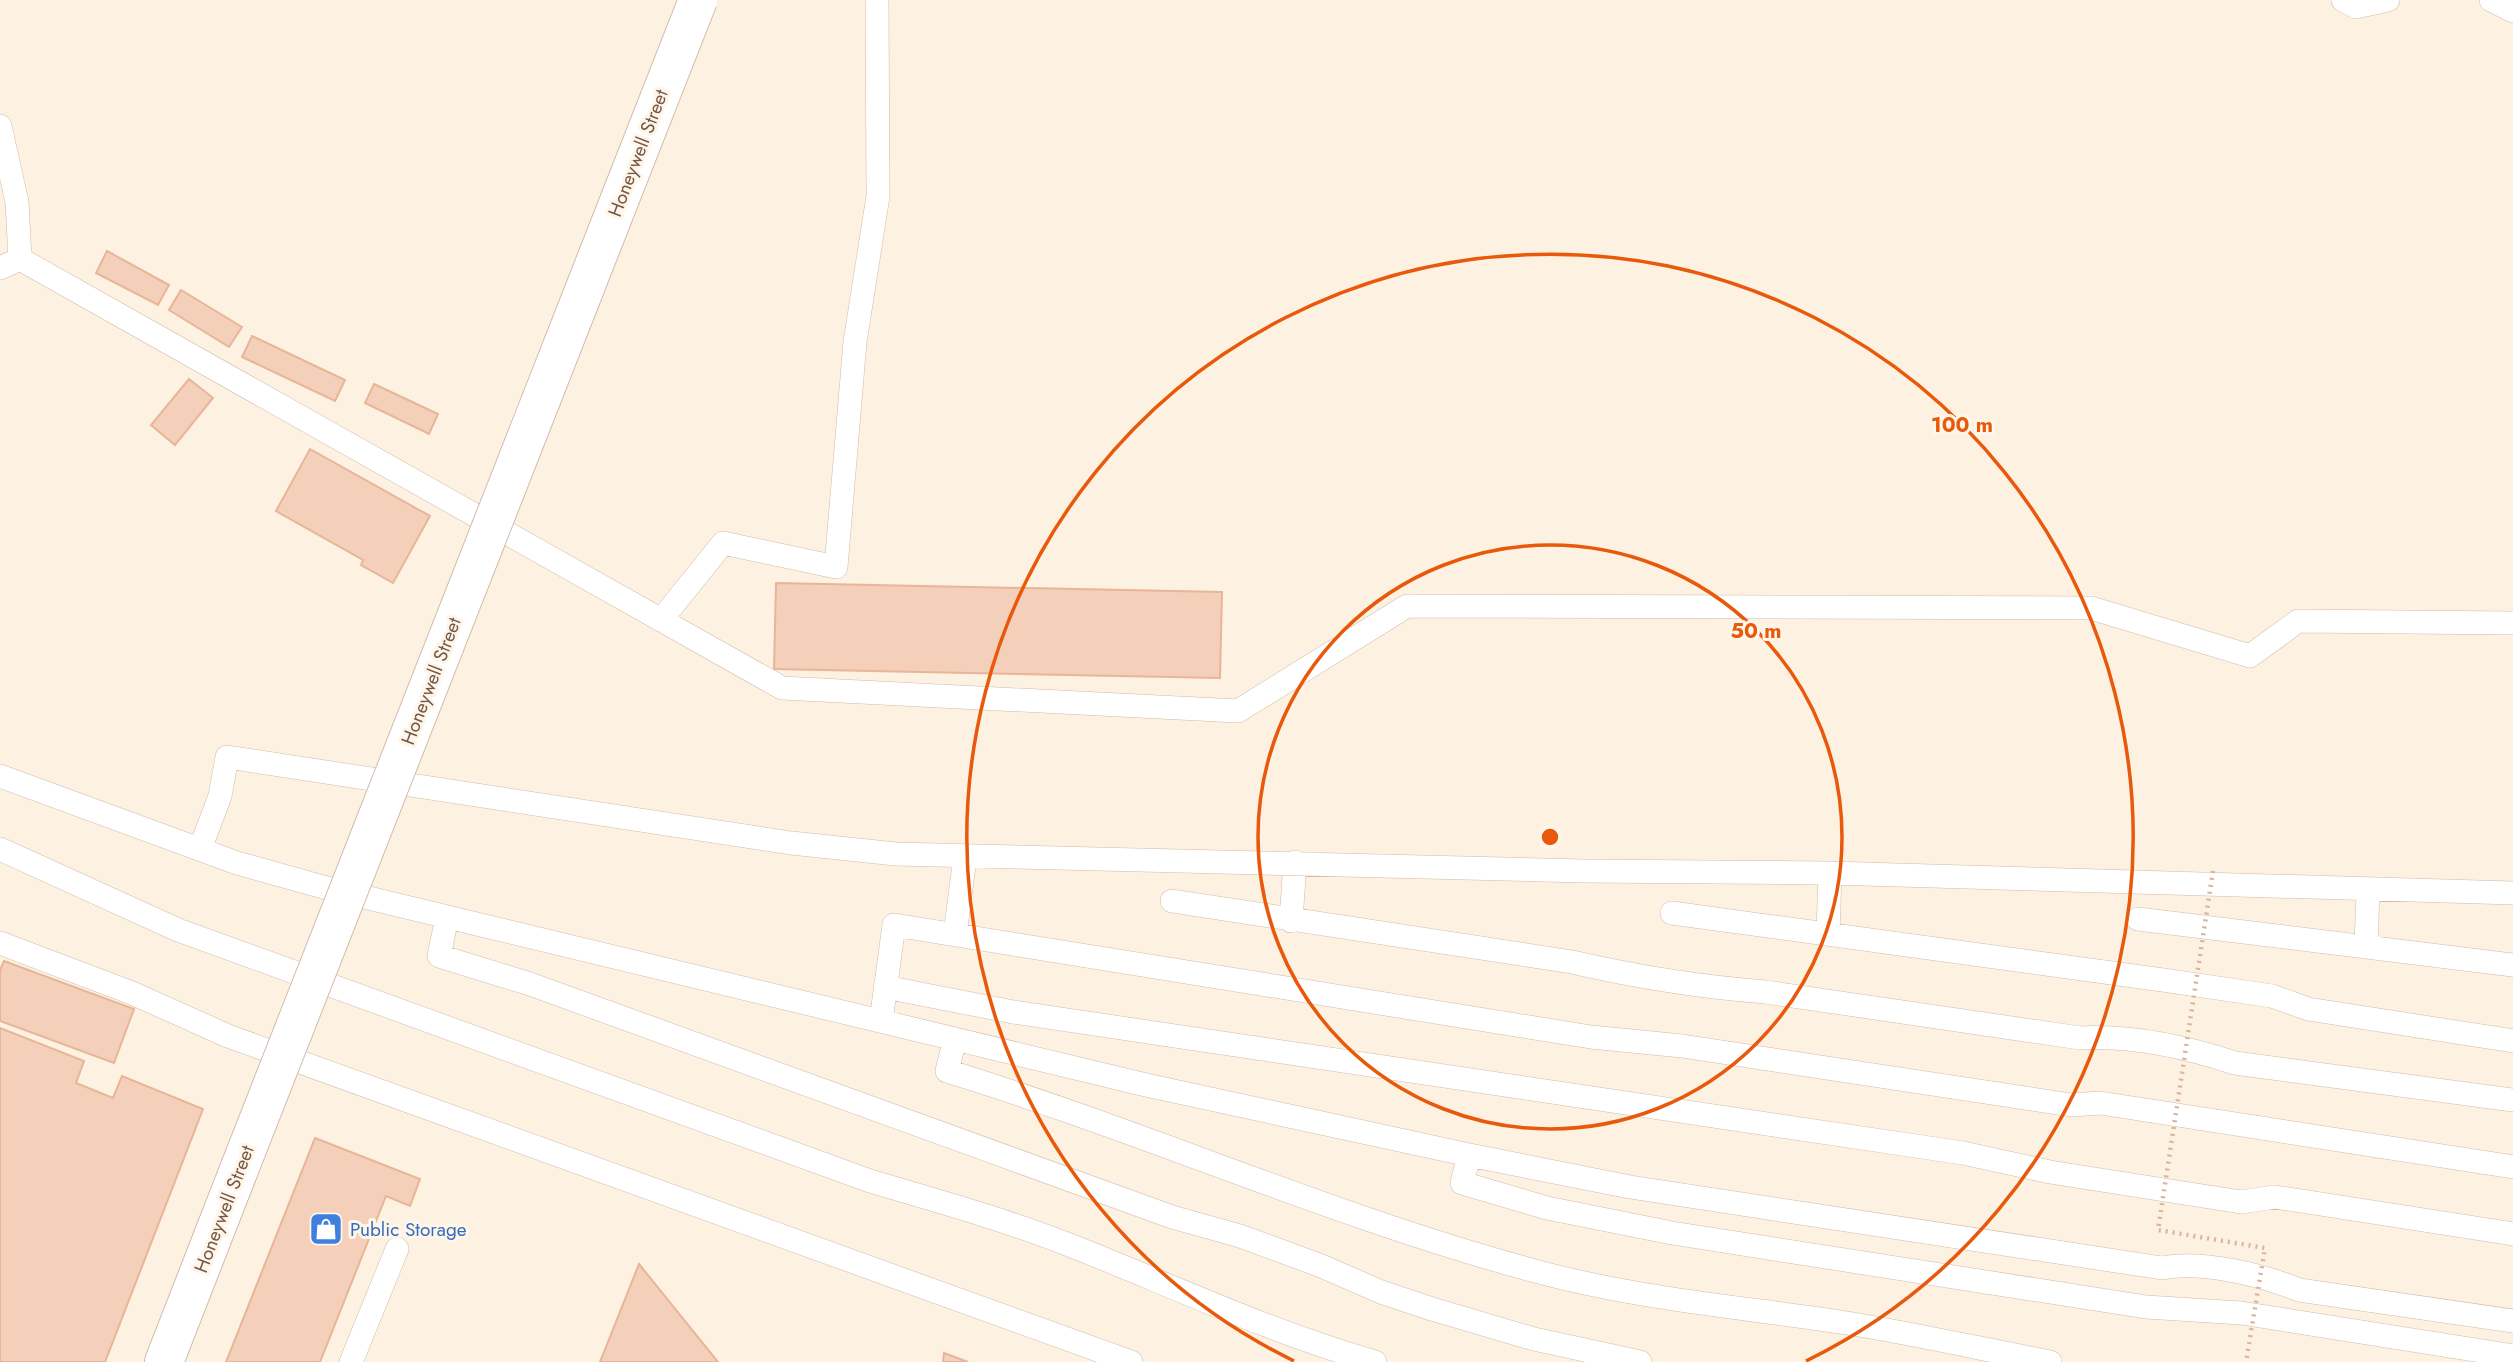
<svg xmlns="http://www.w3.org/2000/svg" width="2513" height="1362" viewBox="0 0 2513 1362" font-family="Jost,sans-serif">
  <rect width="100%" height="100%" fill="#fdf2e2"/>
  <path fill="#f4cfb9" stroke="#e7b598" stroke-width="2" d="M107 251 169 285 158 305 96 273Z
    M181 290 242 327 229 347 169 310Z
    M252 336 345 380 335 401 242 357Z
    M189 379 213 398 175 445 151 425Z
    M374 384 438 414 429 434 365 403Z
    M310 449 430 516 393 583 361 565 363 560 276 511Z
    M776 583 1222 592 1220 678 774 669Z
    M4 961 134 1009 114 1063 0 1021V970Z
    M0 1028 84 1061 76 1083 113 1098 122 1076 203 1109 105 1362H0Z
    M315 1138 420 1179 410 1206 386 1196 320 1362H226Z
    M639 1264 718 1362H600Z
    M944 1353 968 1362H943Z"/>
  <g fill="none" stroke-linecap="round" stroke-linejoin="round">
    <defs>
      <path id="service" d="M2343 0 2356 7 2388 0
        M2491 0 2513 11
        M0 126 17 202 20 259
        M20 259 782 688 1238 711 1407 606 2091 608 2250 656 2298 621 2513 623
        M0 268 20 259
        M661 620 723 543 836 567 855 342 878 196 877 0
        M0 776 237 863 323 887 1146 1085 1469 1155 1630 1187 2162 1268C2201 1260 2263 1275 2299 1290L2513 1321
        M0 849 178 930 870 1181C938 1201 1006 1220 1072 1246 1173 1286 1270 1332 1375 1362
        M200 849 220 796 227 757 791 843 896 854 1584 871 1830 873 2513 893
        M1172 901 1572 962C1637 977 1700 987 1766 992L2080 1038C2132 1035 2186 1047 2235 1063L2513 1100
        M1672 913 2163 980 2272 996 2308 1009 2513 1041
        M447 917 439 956 530 984 1172 1217 1240 1236 1319 1265 1381 1292 1432 1309 1534 1339 1640 1362
        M2138 919 2513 965
        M1291 921 1295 862
        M1828 934 1830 873
        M955 935 965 857
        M0 943 132 993 228 1036 1131 1362
        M2366 946 2368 891
        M885 987 1013 1012 1963 1153 2050 1172 2241 1202 2275 1197 2513 1234
        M881 1021 894 925 1591 1037 1682 1046 2071 1105 2100 1103 2513 1167
        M955 1039 947 1071C1145 1132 1335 1217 1535 1271 1637 1299 1742 1307 1847 1323 1915 1334 1982 1349 2050 1362
        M1469 1155 1462 1183 1547 1208 1672 1233 2146 1307 2241 1313 2513 1356
        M351 1362 397 1249"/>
      <path id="tertiary" d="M164 1362 240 1167"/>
    </defs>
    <use href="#service" stroke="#d1bbab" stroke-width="24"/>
    <use href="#tertiary" stroke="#d1bbab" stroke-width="40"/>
    <use href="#service" stroke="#fff" stroke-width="23"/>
    <use href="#tertiary" stroke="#fff" stroke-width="38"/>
    <defs>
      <path id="tertiary-bridge" d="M240 1167 698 0"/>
    </defs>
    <use href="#tertiary-bridge" stroke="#d1bbab" stroke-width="40" stroke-linecap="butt"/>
    <path stroke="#d9b39c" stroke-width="4.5" stroke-dasharray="2 5" stroke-linecap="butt" d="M2213 871 2158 1230 2265 1248 2246 1362"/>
    <use href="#tertiary-bridge" stroke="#fff" stroke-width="38"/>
  </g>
  <g fill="none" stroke="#e8590c" stroke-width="3.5">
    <circle cx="1550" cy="837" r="292"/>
    <path d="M1294 1361A583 583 0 1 1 1806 1361"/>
  </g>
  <defs>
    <symbol id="shop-square" viewBox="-11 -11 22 22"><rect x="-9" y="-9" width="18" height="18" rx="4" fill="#3f7fe0" stroke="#fff6ea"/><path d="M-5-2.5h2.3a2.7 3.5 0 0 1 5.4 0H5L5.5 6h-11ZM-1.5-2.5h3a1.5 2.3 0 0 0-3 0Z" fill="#fff"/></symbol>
  </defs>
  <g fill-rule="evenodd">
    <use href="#shop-square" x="307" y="1210" width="38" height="38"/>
  </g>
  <g text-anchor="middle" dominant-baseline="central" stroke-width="6" stroke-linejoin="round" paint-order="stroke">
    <g font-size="19" fill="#765747" stroke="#fff6ea">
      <text transform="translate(638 153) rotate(-69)">Honeywell Street</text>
      <text transform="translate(431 681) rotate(-69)">Honeywell Street</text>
      <text transform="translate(224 1209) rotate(-69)">Honeywell Street</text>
    </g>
    <g font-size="19" fill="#366cbe" stroke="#fff6ea" text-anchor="start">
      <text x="350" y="1229">Public Storage</text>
    </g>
  </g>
  <circle cx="1550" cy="837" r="10" fill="#e8590c" stroke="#fff6ea" stroke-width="3.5"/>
  <g font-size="21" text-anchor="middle" font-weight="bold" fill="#e8590c" stroke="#fff6ea" stroke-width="6" stroke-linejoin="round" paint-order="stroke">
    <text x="1962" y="432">100 m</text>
    <text x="1756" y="638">50 m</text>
  </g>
</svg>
